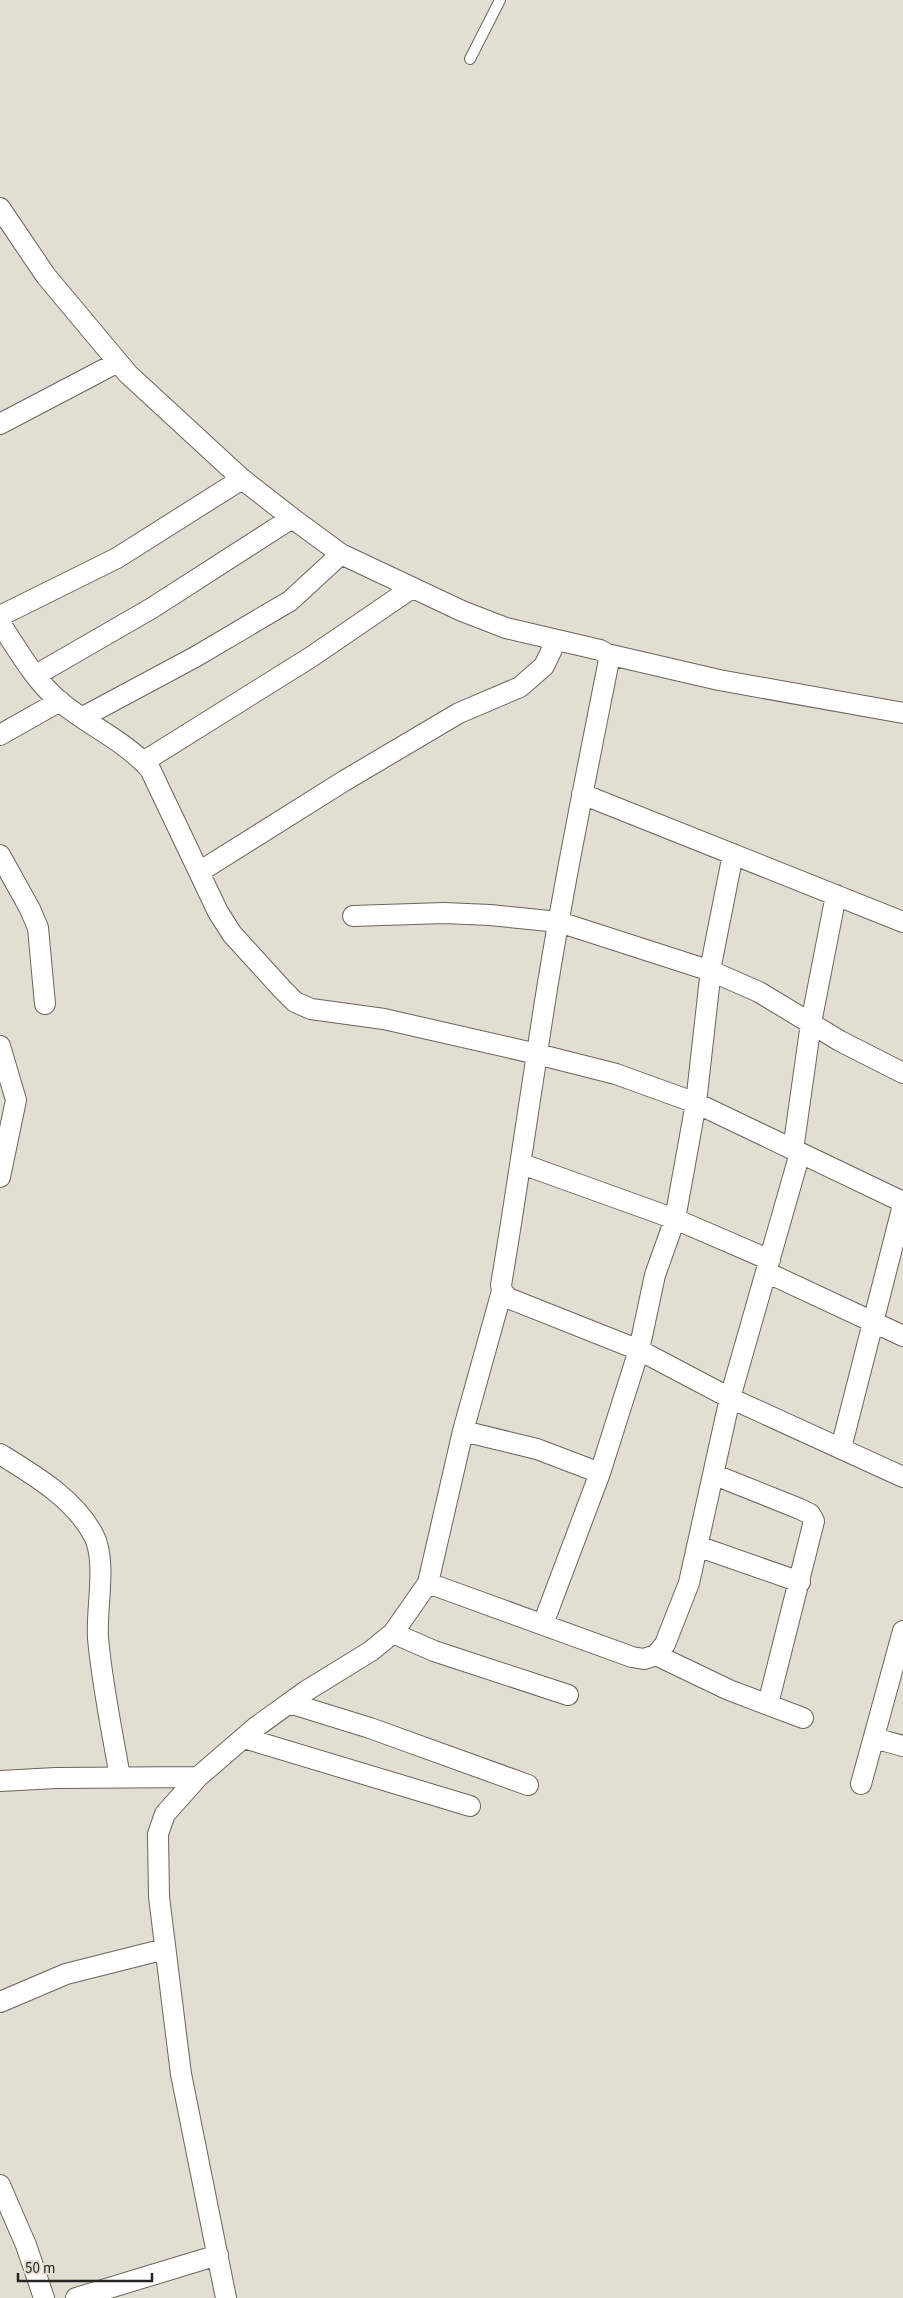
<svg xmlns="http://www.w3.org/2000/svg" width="903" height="2298" viewBox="0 0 903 2298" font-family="'Source Sans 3',sans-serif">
  <rect width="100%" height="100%" fill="#e3ded2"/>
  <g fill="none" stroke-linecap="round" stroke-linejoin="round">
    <defs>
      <path id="service" d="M470 59 500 0"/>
      <path id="minor" d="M0 208 46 276 128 374 242 479 292 518 341 554 462 611 506 628 600 650 607 654 609 660C583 791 556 922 537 1054 525 1131 514 1208 501 1285L502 1291 508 1298 639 1350 730 1398 903 1477
        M0 424 118 362
        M0 616 117 558 242 479
        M0 623C18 650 34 679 58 700 87 725 124 740 150 769L218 912 232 934 282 989 295 1002 311 1009 384 1019 537 1054 616 1074 696 1103 903 1202
        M607 654 719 680 903 713
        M36 675 152 608 292 518
        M83 717 195 657 290 601 341 554
        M0 735 60 701
        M143 762 311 657 412 588
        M582 794 903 922
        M0 855 30 909 38 928 45 1004
        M199 872 344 781 459 713 520 687 544 666 556 641
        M353 916 444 913 490 915 559 922 711 971 759 992 840 1041 903 1073
        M0 1046 16 1100 0 1177
        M793 1150 811 1023 836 895
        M522 1164 675 1219 770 1260
        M766 1272 903 1336
        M463 1431 537 1449 600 1473
        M841 1448 903 1205
        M0 1454C34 1475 75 1499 94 1536 107 1562 96 1608 98 1638 102 1684 112 1731 120 1777
        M715 1475 800 1509 810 1514 814 1521 768 1704
        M697 1546 800 1582
        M428 1583 632 1657 644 1659 656 1655 665 1644 689 1583 730 1398 800 1153
        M543 1624 600 1473 639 1350 655 1275 675 1219 696 1103 712 960 733 854
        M393 1633 434 1651 568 1695
        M656 1655 729 1690 803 1718
        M289 1703 370 1728 528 1785
        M244 1738 470 1806
        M874 1738 903 1746
        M0 1781 56 1778 198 1777
        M861 1784 903 1631
        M0 2002 66 1974 165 1949
        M0 2185 26 2245 44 2298
        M76 2298 218 2255
        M226 2298 181 2074 159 1897 158 1834 165 1814 198 1777 256 1727 306 1691 371 1651 393 1633 428 1583 463 1431 502 1291"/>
    </defs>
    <use href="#service" stroke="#6a655b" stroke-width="12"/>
    <use href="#minor" stroke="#6a655b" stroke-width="22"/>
    <use href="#service" stroke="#fff" stroke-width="10"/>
    <use href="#minor" stroke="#fff" stroke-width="20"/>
  </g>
  <path d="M18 2273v8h134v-8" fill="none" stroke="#272521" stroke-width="2.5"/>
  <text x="25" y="2273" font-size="15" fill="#272521" stroke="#e3ded2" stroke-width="4" paint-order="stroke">50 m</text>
</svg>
